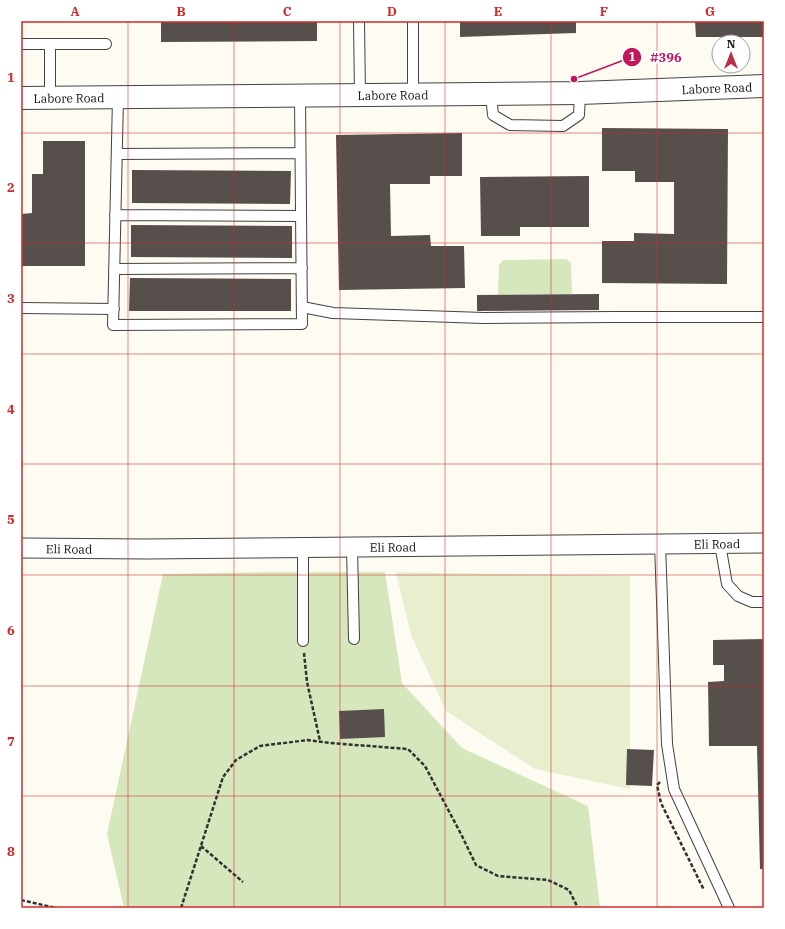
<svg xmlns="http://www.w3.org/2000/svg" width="785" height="929" viewBox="0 0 785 929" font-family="'IBM Plex Serif',serif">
  <rect width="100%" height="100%" fill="#fefbf2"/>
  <path fill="#d7e7bd" d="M566 259 571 263 572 294 498 295 499 265 503 260Z
    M267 572H385L402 683 462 748 588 806 600 908H124L107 834 163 574Z"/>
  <path fill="#e7efce" d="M396 572 630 576V789L535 769 446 711 411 635Z"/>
  <path fill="#574f4c" d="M161 21H317V41L161 42Z
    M460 21H576V33L460 37Z
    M695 21H764V37H696Z
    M602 128 728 129 727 284 602 283V241H634V233L674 234V182H635V171H602Z
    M462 133V176H430V184H390L391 236 430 235 431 246H464L465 288 339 290 336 135Z
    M43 141H85V266H21V214L32 213V174H43Z
    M132 170 291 171 290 204 132 203Z
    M589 176V227H520V236H481L480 177Z
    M131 225 292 226V258L131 257Z
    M130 278 291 279V311H129Z
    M599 294V310L477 311V295Z
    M764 639V869H760L757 746H709L708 682 724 681V665H713V640Z
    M384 709 385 737 340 739 339 711Z
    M627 749 654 750 652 786 626 785Z"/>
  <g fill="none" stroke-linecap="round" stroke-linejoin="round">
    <defs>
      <path id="service" d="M359 21 360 95
        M413 21V94
        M21 44H50V98
        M50 44H106
        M491 94 493 115 510 125 563 126 579 115 580 93
        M118 97 113 325 302 324 300 96
        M117 154 300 153
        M115 215 301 216
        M114 269 302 268
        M302 307 333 313 484 318 616 317H764
        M21 308 114 309
        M660 544 667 744 674 789 729 908
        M720 544 727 584 738 596 752 602H764
        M303 547V641
        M352 547 354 639"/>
      <g id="minor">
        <path id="s1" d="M21 548 146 549 660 544 764 543"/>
      </g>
      <g id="tertiary">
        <path id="s2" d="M21 98 580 93 764 86"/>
      </g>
    </defs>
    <use href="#service" stroke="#424242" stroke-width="12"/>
    <use href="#minor" stroke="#424242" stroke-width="21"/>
    <use href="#tertiary" stroke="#424242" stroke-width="24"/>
    <path stroke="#313131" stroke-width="2.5" stroke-dasharray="4 2" stroke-linecap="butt" d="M304 653 307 682 320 741
      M660 782 657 785 661 803 704 890
      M201 846 243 882
      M21 900 56 908
      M181 908 223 777 236 760 260 746 308 740 330 743 408 749 425 766 461 834 476 865 498 876 548 880 569 890 578 908"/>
    <use href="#service" stroke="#fff" stroke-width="10"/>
    <use href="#minor" stroke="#fff" stroke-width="19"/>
    <use href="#tertiary" stroke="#fff" stroke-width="22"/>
  </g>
  <path fill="none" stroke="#d62828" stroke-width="1" stroke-opacity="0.55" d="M128 21V908M234 21V908M340 21V908M445 21V908M551 21V908M657 21V908M21 133H764M21 243H764M21 354H764M21 464H764M21 575H764M21 686H764M21 796H764"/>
  <g text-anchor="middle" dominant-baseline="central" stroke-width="4" stroke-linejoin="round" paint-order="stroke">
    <g font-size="12" fill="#0f0f0f" stroke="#fff">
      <text stroke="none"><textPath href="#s2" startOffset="696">Labore Road</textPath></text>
      <text stroke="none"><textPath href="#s2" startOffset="372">Labore Road</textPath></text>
      <text stroke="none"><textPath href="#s2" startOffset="48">Labore Road</textPath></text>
      <text stroke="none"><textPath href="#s1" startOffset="696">Eli Road</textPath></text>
      <text stroke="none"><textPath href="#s1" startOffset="372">Eli Road</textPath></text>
      <text stroke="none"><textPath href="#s1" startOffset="48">Eli Road</textPath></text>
    </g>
  </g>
  <path fill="none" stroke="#c2185b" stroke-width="1.5" d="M574 79L632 57"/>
  <g fill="#c2185b" stroke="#fff" stroke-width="1.5">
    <circle cx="574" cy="79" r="4"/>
    <circle cx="632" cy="57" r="10"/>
  </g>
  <g font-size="12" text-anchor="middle" font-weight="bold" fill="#fff">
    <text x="632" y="61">1</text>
  </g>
  <g font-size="13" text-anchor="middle" font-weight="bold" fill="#c2185b" stroke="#fff" stroke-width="4" stroke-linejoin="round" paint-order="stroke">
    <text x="666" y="62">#396</text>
  </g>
  <rect width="785" height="929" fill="none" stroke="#ffffff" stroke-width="44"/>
  <g transform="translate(731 54)"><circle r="19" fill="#ffffff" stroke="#9f9f9f"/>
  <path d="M0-3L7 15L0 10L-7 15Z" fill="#b82e43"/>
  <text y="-6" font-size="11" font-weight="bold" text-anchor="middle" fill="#0f0f0f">N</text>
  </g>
  <rect x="22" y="22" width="741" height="885" fill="none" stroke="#d62828" stroke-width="1.5"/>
  <g font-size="13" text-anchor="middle" font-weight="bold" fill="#d62828">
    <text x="75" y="16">A</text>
    <text x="181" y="16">B</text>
    <text x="287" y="16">C</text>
    <text x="392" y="16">D</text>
    <text x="498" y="16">E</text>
    <text x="604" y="16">F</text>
    <text x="710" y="16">G</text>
    <text x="11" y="82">1</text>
    <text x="11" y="192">2</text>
    <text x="11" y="303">3</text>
    <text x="11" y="414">4</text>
    <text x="11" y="524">5</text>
    <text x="11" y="635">6</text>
    <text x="11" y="746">7</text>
    <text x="11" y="856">8</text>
  </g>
</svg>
